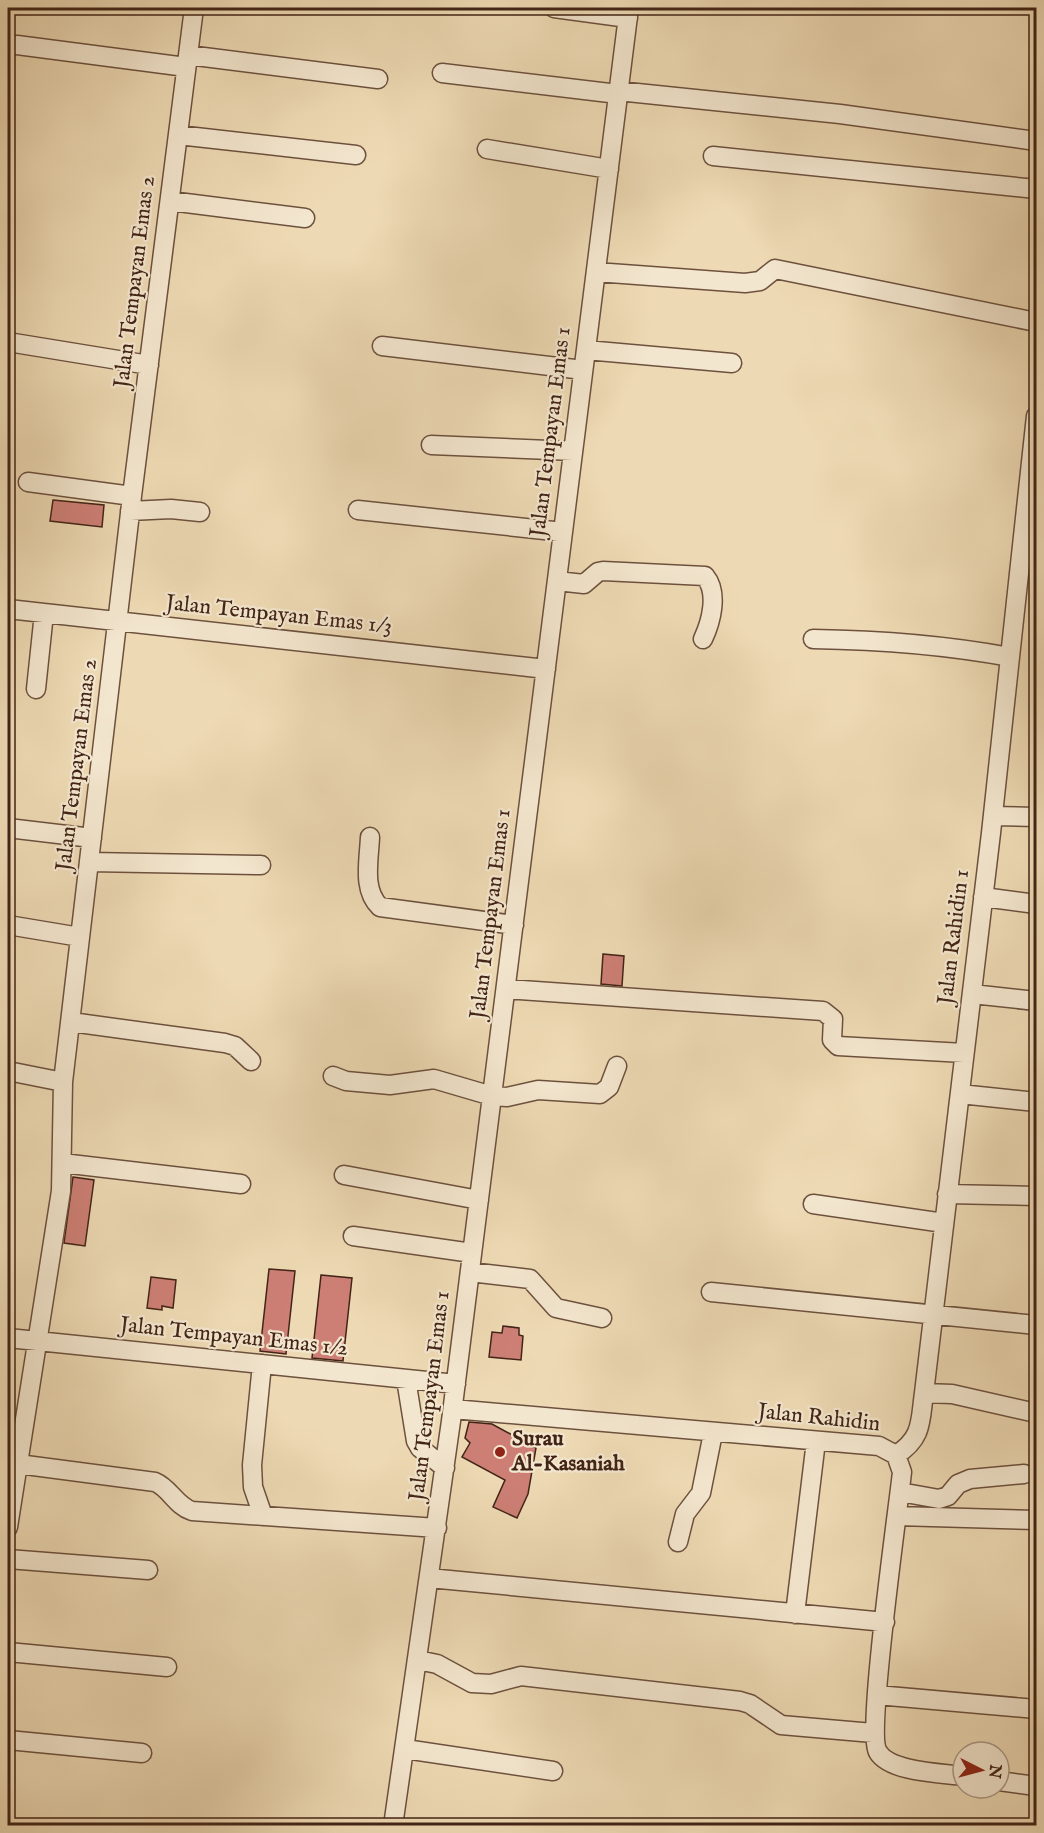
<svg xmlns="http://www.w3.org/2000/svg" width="1044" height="1833" viewBox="0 0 1044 1833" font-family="'IM FELL English',serif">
  <rect width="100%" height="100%" fill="#edd9b3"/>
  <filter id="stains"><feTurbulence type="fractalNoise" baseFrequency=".00333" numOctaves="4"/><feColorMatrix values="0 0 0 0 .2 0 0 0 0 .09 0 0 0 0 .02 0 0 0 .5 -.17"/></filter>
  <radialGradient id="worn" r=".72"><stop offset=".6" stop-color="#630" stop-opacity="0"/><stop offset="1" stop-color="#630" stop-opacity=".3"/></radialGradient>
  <path fill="#cd7f75" stroke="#422417" stroke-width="1.5" d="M53 500 104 505 102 527 50 521Z
    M603 954 624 956 622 986 601 984Z
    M73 1177 94 1180 85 1246 64 1243Z
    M269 1269 295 1271 286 1354 260 1351Z
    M321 1275 352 1278 343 1361 312 1358Z
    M151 1277 176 1280 173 1308 162 1306V1310L147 1308Z
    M503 1326 519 1328V1335L523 1336 521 1360 489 1357 492 1332 502 1333Z
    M469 1422 492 1424 536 1448 528 1494 517 1518 493 1507 505 1480 462 1457 470 1443 465 1438Z"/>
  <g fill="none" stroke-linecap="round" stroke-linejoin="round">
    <defs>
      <path id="minor" d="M554 8 628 18
        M17 45 186 67
        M188 55 378 79
        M442 73 618 94
        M618 91 840 114 1036 141
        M178 135 356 155
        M487 149 609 169
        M713 156 1036 189
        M170 201 305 218
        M596 272 745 283 760 281 775 269 1036 322
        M8 342 149 365
        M382 346 583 370
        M586 350 732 363
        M431 445 573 451
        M28 482 132 496
        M358 510 563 532
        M130 511 171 509 200 512
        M557 581 584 584 598 572 603 571 705 576C719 593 711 622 703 639
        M8 609 546 669
        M813 639C880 640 945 645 1010 657
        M36 689 44 613
        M993 816 1036 817
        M8 828 92 838
        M370 837C369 861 362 890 380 907L514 925
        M90 862 261 865
        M983 897 1036 904
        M8 925 80 937
        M506 989 823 1011 833 1019 832 1040 838 1046 964 1053
        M972 994 1036 1001
        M71 1022 225 1043 235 1046 251 1061
        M8 1071 63 1082
        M333 1076 346 1081 390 1085 434 1079 492 1096 507 1097 538 1090 600 1094 609 1087 617 1066
        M960 1094 1036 1102
        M62 1163 241 1184
        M344 1175 479 1200
        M947 1194 1036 1196
        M813 1204 944 1223
        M353 1236 472 1253
        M470 1272 530 1279 556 1308 602 1318
        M711 1292 1036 1325
        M8 1338 456 1384
        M262 1364 252 1465 253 1487 263 1516
        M406 1379 416 1441 420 1448 445 1468
        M924 1393 952 1394 1036 1413
        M453 1409 879 1446 896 1455 902 1472C898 1510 866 1733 878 1752 890 1772 941 1773 963 1776
        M896 1455C923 1438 920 1421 924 1393L991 833 1036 416
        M18 1464 155 1482C170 1488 176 1506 192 1511L437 1528
        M900 1492 939 1499 948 1496 958 1484 970 1479 1024 1474
        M897 1516 1036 1520
        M8 1527 61 1191 63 1082 132 496 194 8
        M678 1542 685 1514 701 1493 713 1433
        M8 1559 148 1570
        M429 1578 885 1622
        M795 1614 816 1441
        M8 1652 167 1667
        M418 1660 437 1664 472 1683 491 1684 521 1676 740 1701 750 1704 781 1725 873 1733
        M877 1695 1036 1709
        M8 1740 142 1753
        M405 1749 553 1771
        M999 1781 1036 1786
        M393 1826 451 1421 629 8"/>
    </defs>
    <use href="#minor" stroke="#6d513e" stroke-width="21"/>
    <use href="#minor" stroke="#f3e6ce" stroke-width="18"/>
  </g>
  <circle fill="#8f2418" stroke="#f3e6ce" stroke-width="2" cx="500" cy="1452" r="6"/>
  <g text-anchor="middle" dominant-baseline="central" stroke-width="4.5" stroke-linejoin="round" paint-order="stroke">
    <g font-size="22" fill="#422417" stroke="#f3e6ce">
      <text transform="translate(135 282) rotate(-83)">Jalan Tempayan Emas 2</text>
      <text transform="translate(551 432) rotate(-83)">Jalan Tempayan Emas 1</text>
      <text transform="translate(279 615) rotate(6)">Jalan Tempayan Emas 1/3</text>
      <text transform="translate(77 765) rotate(-83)">Jalan Tempayan Emas 2</text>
      <text transform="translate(491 914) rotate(-83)">Jalan Tempayan Emas 1</text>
      <text transform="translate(954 937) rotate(-83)">Jalan Rahidin 1</text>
      <text transform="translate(234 1337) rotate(6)">Jalan Tempayan Emas 1/2</text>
      <text transform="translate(430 1396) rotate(-83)">Jalan Tempayan Emas 1</text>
      <text transform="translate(819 1418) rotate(6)">Jalan Rahidin</text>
    </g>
    <g font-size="22" font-weight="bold" fill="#422417" stroke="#f3e6ce" text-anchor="start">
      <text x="512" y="1439">Surau<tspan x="512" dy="25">Al-Kasaniah</tspan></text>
    </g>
  </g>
  <rect width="1044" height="1833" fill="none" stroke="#edd9b3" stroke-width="30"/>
  <rect x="9" y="9" width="1026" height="1815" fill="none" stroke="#422417" stroke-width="3"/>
  <rect x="15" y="15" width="1014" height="1803" fill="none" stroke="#422417" stroke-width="1.5"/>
  <g transform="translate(981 1770) rotate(96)"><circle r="28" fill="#f3e6ce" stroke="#ac9885" stroke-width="1.5"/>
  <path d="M0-4.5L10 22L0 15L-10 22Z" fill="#8f2418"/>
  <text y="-9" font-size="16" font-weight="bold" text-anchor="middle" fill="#422417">N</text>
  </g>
  <rect width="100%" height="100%" filter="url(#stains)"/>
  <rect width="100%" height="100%" fill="url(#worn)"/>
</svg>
